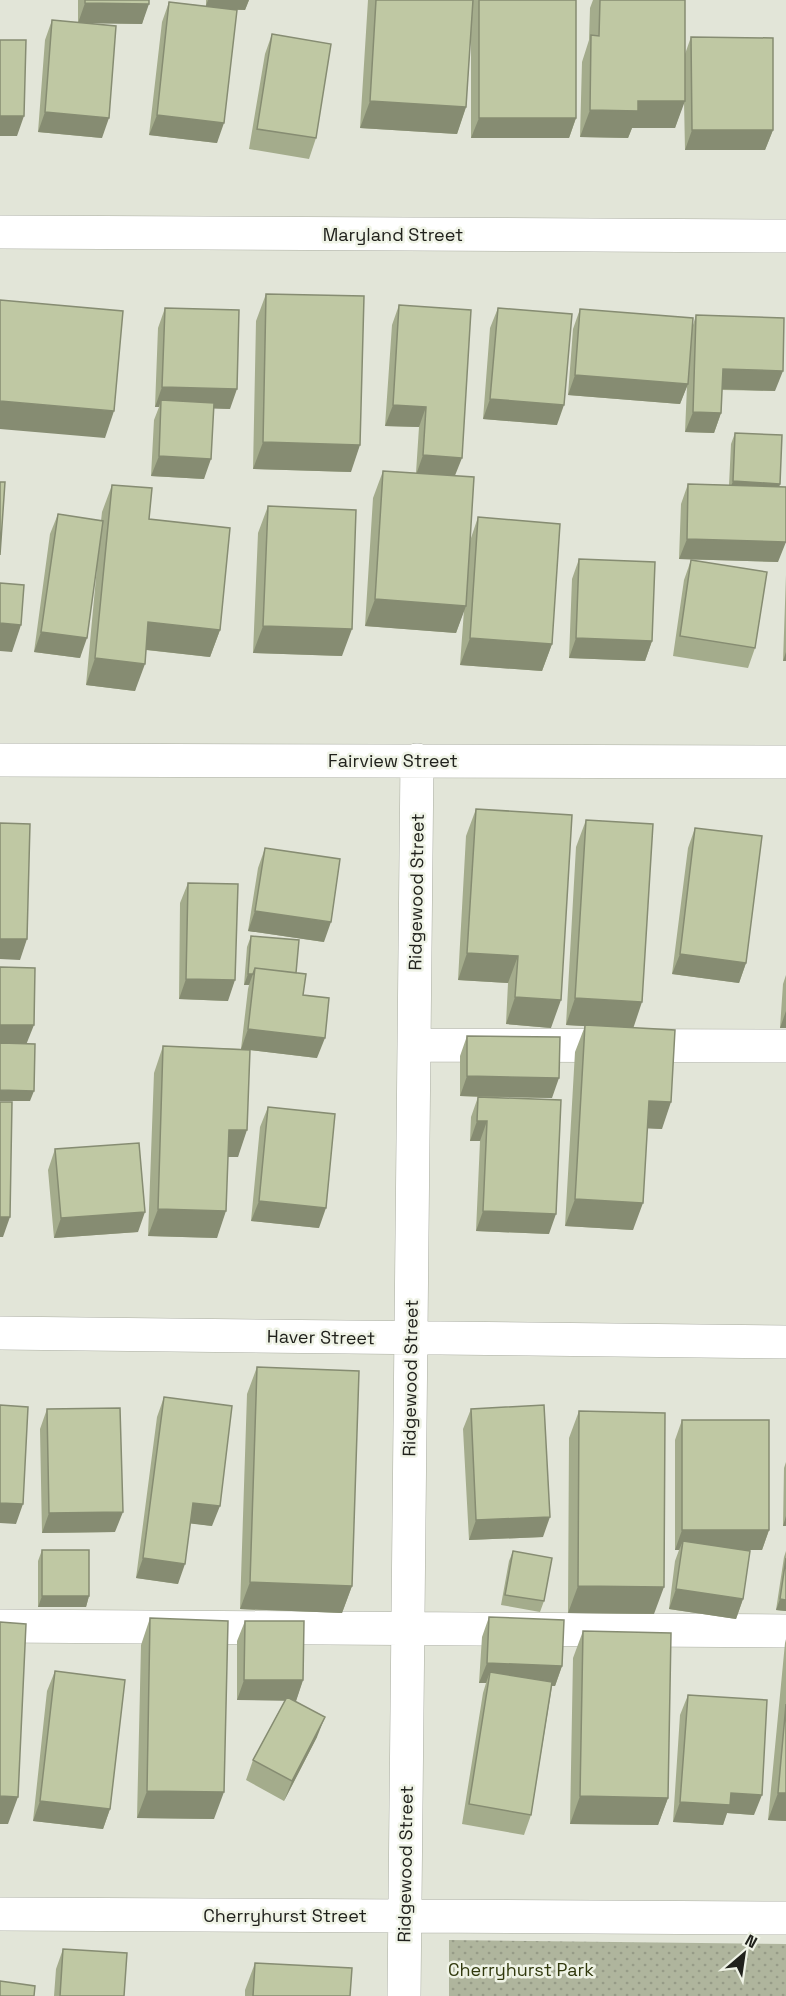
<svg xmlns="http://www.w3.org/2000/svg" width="786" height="1996" viewBox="0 0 786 1996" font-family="'Space Grotesk',sans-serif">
  <defs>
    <pattern id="grass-dots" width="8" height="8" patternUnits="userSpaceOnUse" patternTransform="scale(1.5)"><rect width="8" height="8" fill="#afb59d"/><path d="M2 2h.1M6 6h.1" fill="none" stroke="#969b87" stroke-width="1.8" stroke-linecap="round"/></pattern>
  </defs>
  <rect width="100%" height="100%" fill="#e2e5d8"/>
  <path fill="url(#grass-dots)" d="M449 1940 786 1944V1996H449Z"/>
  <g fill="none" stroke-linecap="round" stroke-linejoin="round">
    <defs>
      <path id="minor" d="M0 232 786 236
        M0 760 786 762
        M414 1045 786 1046
        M0 1333 786 1342
        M0 1626 786 1631
        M0 1914 786 1918
        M404 1996 417 760"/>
    </defs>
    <use href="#minor" stroke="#aaada1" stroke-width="34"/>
    <use href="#minor" stroke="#fff" stroke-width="33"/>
  </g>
  <path fill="#a4ac8c" d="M78 0H149L142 24 87 23 102 138 38 132 45 40 52 20 78 23Z
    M206 0H249L245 10H237L217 143 149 135 162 22 169 2 206 6Z
    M368 0H576V118L569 138H471V32L466 107 457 134 360 128Z
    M593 0H685V54L691 37 773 130 765 150H685L684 101 675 128H632L628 138 580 137 582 62 589 40 590 8Z
    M272 34 316 138 309 159 249 149 265 54Z
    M266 294 351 472 253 469 256 321Z
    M399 305 455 476 470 541 478 517 552 644 542 671 460 665 464 610 456 633 365 626 373 498 383 471 416 473 419 427 385 426 392 325Z
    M165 308 230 409 213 408 204 479 151 476 154 420 159 407H155L158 328Z
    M498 308 557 425 483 419 490 328Z
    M580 309 693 325 696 315 775 391 722 390 721 413 714 433 685 432 687 386 680 404 568 395 573 329Z
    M735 433 780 484 779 487 778 562 679 559 681 504 688 484 729 485 731 444Z
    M112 485 149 519 220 630 210 657 146 650 135 691 86 685 97 567 80 658 34 652 50 534 58 514 101 521 102 512Z
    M268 506 342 656 253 653 258 533Z
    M579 559 652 641 645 661 569 658 572 579Z
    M691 560 755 648 748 668 673 656 684 580Z
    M786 575V661H783Z
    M476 809 551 1028 506 1024 508 983 458 980 466 836Z
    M586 820 633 1028 662 1129 647 1128 633 1230 565 1226 575 1052 585 1026 566 1025 576 847Z
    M695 828 746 963 739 983 672 974 688 848Z
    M265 848 324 942 248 931 258 868Z
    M188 883 228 1001 179 999 180 903Z
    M251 936 296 973 303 995 317 1058 250 1050 238 1157H228L217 1238 148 1236 154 1073 163 1046 241 1049 248 989 249 985H244L247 947Z
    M786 975V1028H780L783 984Z
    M467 1036 552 1098 482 1097 549 1234 476 1231 480 1141H470L471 1117 478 1097 460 1096V1056Z
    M268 1107 319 1228 251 1221 260 1127Z
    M55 1149 138 1232 54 1238 48 1170Z
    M257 1367 352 1586 342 1613 240 1609 247 1394Z
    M164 1397 212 1526 190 1523 178 1584 136 1578 157 1417Z
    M47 1409 115 1532 42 1533 40 1429Z
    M471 1409 543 1537 469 1540 463 1429Z
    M579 1411 654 1614 568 1613 569 1438Z
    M682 1420 769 1530 762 1550H747L743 1599 736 1619 669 1609 675 1561 679 1550H675V1440Z
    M786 1462V1526H783L784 1468Z
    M42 1550 89 1596 86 1607H38V1561Z
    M513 1551 544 1601 540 1612 501 1605 509 1561Z
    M786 1551V1611L776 1610 784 1557Z
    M489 1617 562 1666 555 1686H552L531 1815 524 1835 462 1824 483 1693 486 1683H479L482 1637Z
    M150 1618 214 1819 137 1818 141 1645Z
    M245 1621 303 1680 296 1701H293L317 1737 284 1801 246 1780 253 1760 285 1700H237V1641Z
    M583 1631 668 1798 658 1825 570 1824 573 1658Z
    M786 1639V1821L768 1820 785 1643Z
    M55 1671 110 1809 103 1829 33 1821 47 1691Z
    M688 1695 754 1815 727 1813 723 1825 673 1822 680 1715Z
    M63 1949 124 1996H54L56 1969Z
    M255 1963 350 1996H245V1990Z"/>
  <path fill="#868c72" d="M208 0H249L245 10 205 8Z
    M85 3 149 4 142 24 78 23Z
    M370 101 466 107 457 134 360 128Z
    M638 101H685L675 128H632L628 138 580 137 590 110Z
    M45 112 109 118 102 138 38 132Z
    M157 115 224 123 217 143 149 135Z
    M0 116H24L17 136H0Z
    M479 118H576L569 138H471Z
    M692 130H773L765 150H685Z
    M723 369 783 371 775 391 716 389Z
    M575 375 688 384 680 404 568 395Z
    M162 387 237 389 230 409 161 407V400L159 407H155Z
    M490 399 564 405 557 425 483 419Z
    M0 401 114 411 105 438 0 429Z
    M393 405 426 407 419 427 385 426Z
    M693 412 721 413 714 433 685 432Z
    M263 442 360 445 351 472 253 469Z
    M423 455 462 458 454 478 416 475Z
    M159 456 211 459 204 479 151 476Z
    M733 481 780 484 776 495 729 492Z
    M687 539 786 542 778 562 679 559Z
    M375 599 466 606 456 633 365 626Z
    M148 622 220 630 210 657 139 649Z
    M0 623 21 625 12 652 0 651Z
    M263 626 352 629 342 656 253 653Z
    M41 632 87 638 80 658 34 652Z
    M470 638 552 644 542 671 460 665Z
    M576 638 652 641 645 661 569 658Z
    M786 652V661H783Z
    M95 658 145 664 135 691 86 685Z
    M255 911 331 922 324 942 248 931Z
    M0 939H27L20 960 0 959Z
    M467 953 518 956 508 983 458 980Z
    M680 954 746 963 739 983 672 974Z
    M248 974H253L249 985H244Z
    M186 979 235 980 228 1001 179 999Z
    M515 997 561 1000 551 1028 506 1024Z
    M575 998 642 1002 633 1029 566 1025Z
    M786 1011V1028H780Z
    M0 1025H34L26 1045H0Z
    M248 1029 325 1038 317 1058 241 1049Z
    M467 1076 559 1078 552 1098 460 1096Z
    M0 1090 34 1091 30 1101H0Z
    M649 1101 671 1102 662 1129 639 1128Z
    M477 1121H487L480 1141H470Z
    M229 1130H247L238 1157H219Z
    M575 1199 643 1203 633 1230 565 1226Z
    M259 1201 326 1208 319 1228 251 1221Z
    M158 1209 226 1211 217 1238 148 1236Z
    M483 1211 556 1214 549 1234 476 1231Z
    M145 1212 138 1232 54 1238 61 1218Z
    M0 1217H10L3 1237H0Z
    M0 1503 23 1504 16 1524 0 1523Z
    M193 1503 220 1506 212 1526 186 1523Z
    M123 1512 115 1532 42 1533 49 1513Z
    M786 1516V1526H783Z
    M550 1517 543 1537 469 1540 476 1520Z
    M682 1530H769L762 1550H681L683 1541 679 1550H675Z
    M143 1558 185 1564 178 1584 136 1578Z
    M250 1582 352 1586 342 1613 240 1609Z
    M578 1586 664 1587 654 1614 568 1613Z
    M676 1589 743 1599 736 1619 669 1609Z
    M42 1596H89L86 1607H38Z
    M780 1599 786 1600V1611L776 1610Z
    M487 1663 562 1666 555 1686 488 1683 490 1672 486 1683H479Z
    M244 1680H303L296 1701 237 1700Z
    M325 1717 317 1737 284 1801 292 1781Z
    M147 1791 224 1792 214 1819 137 1818Z
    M731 1793 762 1795 754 1815 727 1813 723 1825 673 1822 680 1802Z
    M778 1793H786V1821L768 1820Z
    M0 1796 18 1797 8 1824H0Z
    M580 1796 668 1798 658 1825 570 1824Z
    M40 1801 110 1809 103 1829 33 1821Z"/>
  <path fill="#bfc8a3" stroke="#868c72" stroke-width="1.5" d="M85 0H149V4L85 3Z
    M376 0H473L466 107 370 101Z
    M479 0H576V118H479Z
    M600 0H685V101H638V111L590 110 591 35 599 36Z
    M169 2 237 10 224 123 157 115Z
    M52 20 116 26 109 118 45 112Z
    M272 34 331 44 316 138 257 129Z
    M691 37 773 38V130H692Z
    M0 40H26L24 116H0Z
    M266 294 364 296 360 445 263 442Z
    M0 300 123 311 114 411 0 401Z
    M399 305 471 310 462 458 423 455 426 407 393 405Z
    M165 308 239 310 237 389 162 387Z
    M498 308 572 314 564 405 490 399Z
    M580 309 693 318 688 384 575 375Z
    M696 315 784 318 783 371 723 369 721 413 693 412Z
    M161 400 214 403 211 459 159 456Z
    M735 433 782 435 780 484 733 481Z
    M383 471 474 477 466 606 375 599Z
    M0 482H5L0 555Z
    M688 484 786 487V542L687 539Z
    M112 485 152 488 149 519 230 528 220 630 148 622 145 664 95 658Z
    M268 506 356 510 352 629 263 626Z
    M58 514 103 521 87 638 41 632Z
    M478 517 560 524 552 644 470 638Z
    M579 559 655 562 652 641 576 638Z
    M691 560 767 572 755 648 680 636Z
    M0 583 24 585 21 625 0 623Z
    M476 809 572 815 561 1000 515 997 518 956 467 953Z
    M586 820 653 824 642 1002 575 998Z
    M0 823 30 824 27 939H0Z
    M695 828 762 836 746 963 680 954Z
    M265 848 340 859 331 922 255 911Z
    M188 883 238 884 235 980 186 979Z
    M251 936 299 940 296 973 255 968 253 974H248Z
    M0 967 35 968 34 1025H0Z
    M255 968 306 974 303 995 329 998 325 1038 248 1029Z
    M585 1025 675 1030 671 1102 649 1101 643 1203 575 1199Z
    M467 1036 560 1037 559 1078 467 1076Z
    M0 1043 35 1044 34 1091 0 1090Z
    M163 1046 250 1050 247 1130H229L226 1211 158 1209Z
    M478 1097 561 1100 556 1214 483 1211 487 1121H477Z
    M0 1102H12L10 1217H0Z
    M268 1107 335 1114 326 1208 259 1201Z
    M139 1143 145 1212 61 1218 55 1149Z
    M257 1367 359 1371 352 1586 250 1582Z
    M164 1397 232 1406 220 1506 193 1503 185 1564 143 1558Z
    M0 1405 28 1407 23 1504 0 1503Z
    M544 1405 550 1517 476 1520 471 1409Z
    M120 1408 123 1512 49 1513 47 1409Z
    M579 1411 665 1413 664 1587 578 1586Z
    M682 1420H769V1530H682Z
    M683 1541 750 1551 743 1599 676 1589Z
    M42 1550H89V1596H42Z
    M513 1551 552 1558 544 1601 505 1595Z
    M786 1558V1600L780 1599Z
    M489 1617 564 1620 562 1666 487 1663Z
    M150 1618 228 1621 224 1792 147 1791Z
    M245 1621H304L303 1680H244Z
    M0 1622 26 1624 18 1797 0 1796Z
    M583 1631 671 1633 668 1798 580 1796Z
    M55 1671 125 1680 110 1809 40 1801Z
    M490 1672 552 1682 531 1815 469 1804Z
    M688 1695 767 1700 762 1795 731 1793 730 1805 680 1802Z
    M287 1697 325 1717 292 1781 253 1760Z
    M786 1704V1793H778Z
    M63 1949 127 1953 124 1996H60Z
    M255 1963 352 1968 350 1996H253Z
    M0 1981 35 1986 34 1996H0Z"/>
  <g text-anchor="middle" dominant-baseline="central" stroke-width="5" stroke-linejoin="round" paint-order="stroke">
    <g font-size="18" fill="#20211c" stroke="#eff3e6">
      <text x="393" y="234">Maryland Street</text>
      <text x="393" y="760">Fairview Street</text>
      <text transform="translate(416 892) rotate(-89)">Ridgewood Street</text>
      <text transform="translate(321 1337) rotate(1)">Haver Street</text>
      <text transform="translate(410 1378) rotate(-89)">Ridgewood Street</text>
      <text transform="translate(405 1864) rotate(-89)">Ridgewood Street</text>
      <text x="285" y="1915">Cherryhurst Street</text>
    </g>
    <g font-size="18" fill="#31390d" stroke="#eff3e6">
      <text x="521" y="1969">Cherryhurst Park</text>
    </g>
  </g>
  <g transform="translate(744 1954) rotate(29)" stroke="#eff3e6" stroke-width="4.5" paint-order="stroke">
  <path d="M0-4.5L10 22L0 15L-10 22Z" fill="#20211c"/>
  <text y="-9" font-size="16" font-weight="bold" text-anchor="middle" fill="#20211c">N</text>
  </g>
</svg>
